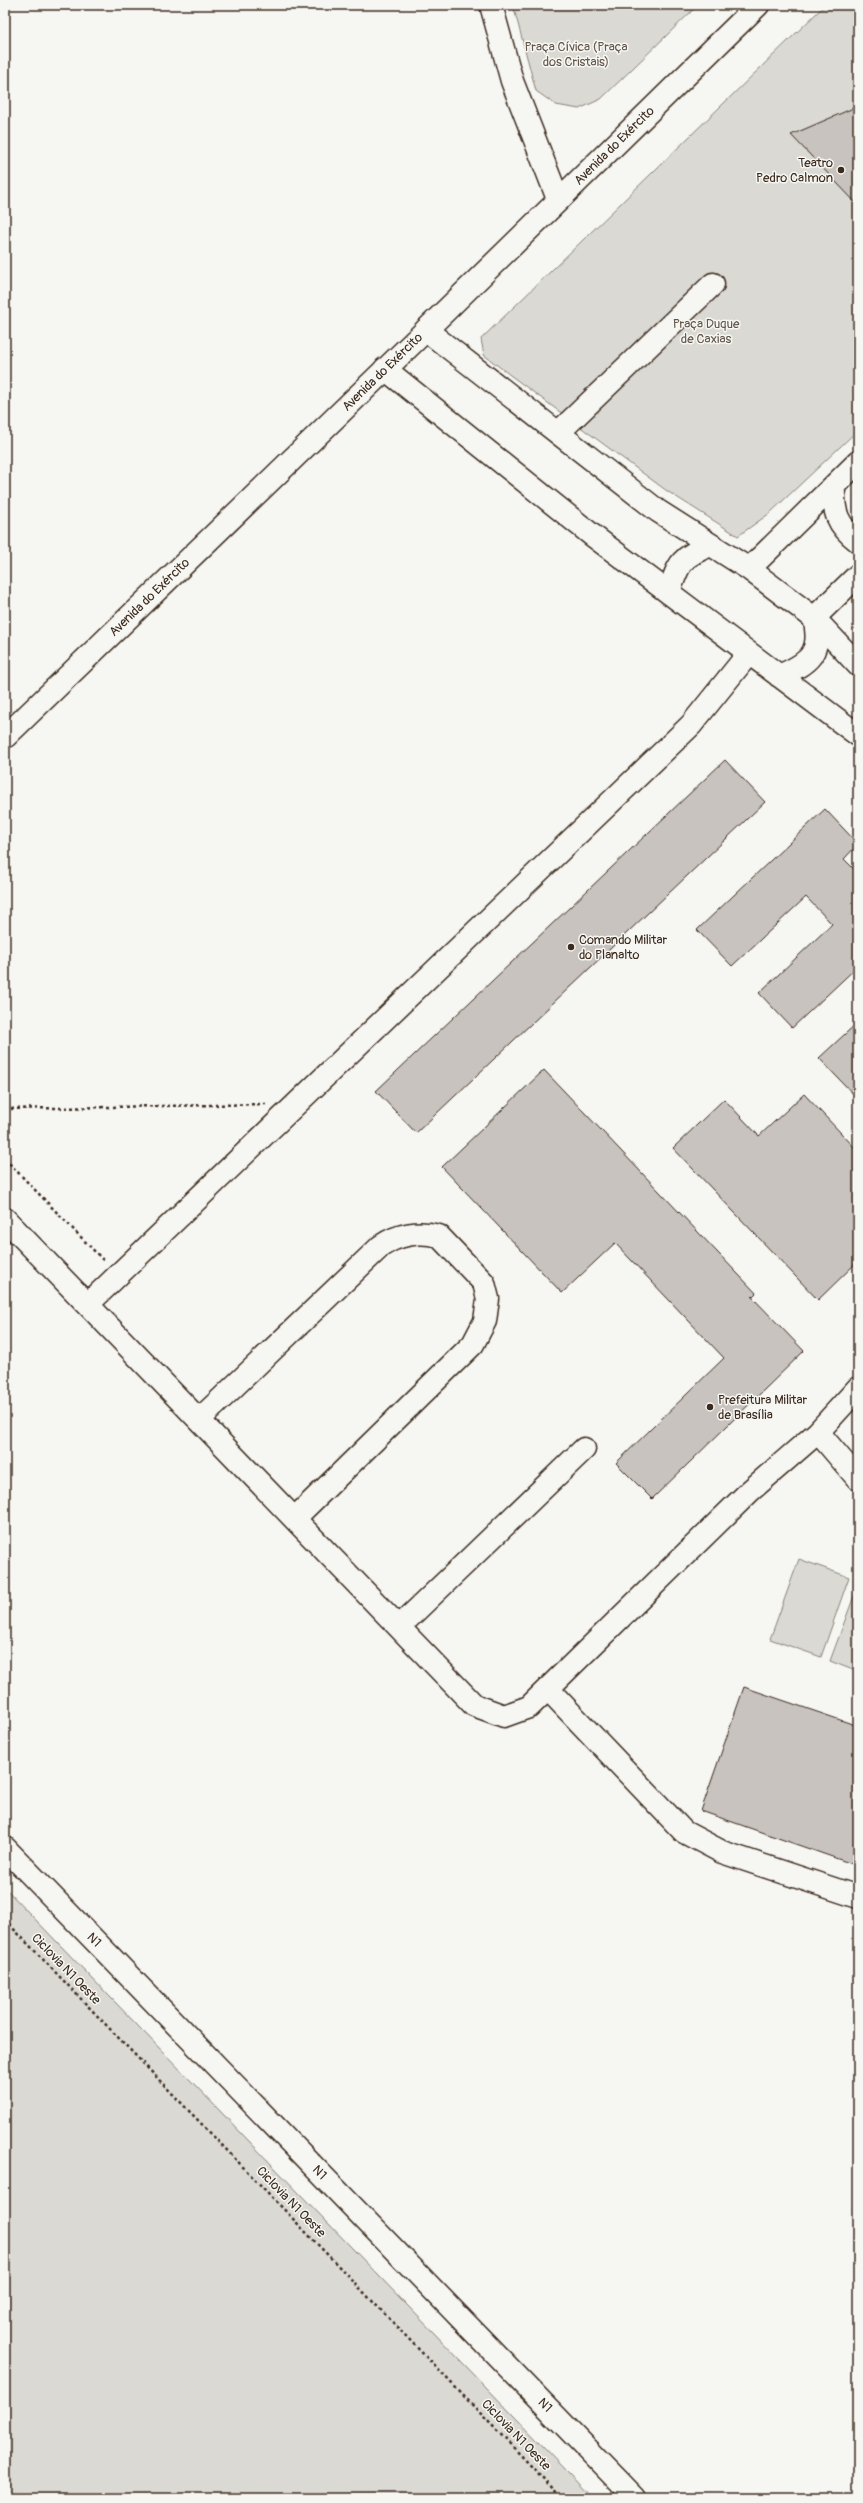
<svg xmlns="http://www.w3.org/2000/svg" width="863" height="2503" viewBox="0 0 863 2503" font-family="Pangolin,sans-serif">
  <rect width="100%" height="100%" fill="#f6f6f2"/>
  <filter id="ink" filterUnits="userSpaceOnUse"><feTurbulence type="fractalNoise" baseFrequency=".025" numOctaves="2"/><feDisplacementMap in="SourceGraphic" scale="8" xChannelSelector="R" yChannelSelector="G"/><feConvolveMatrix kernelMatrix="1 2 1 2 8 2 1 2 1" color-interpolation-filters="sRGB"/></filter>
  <g filter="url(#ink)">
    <path fill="#dad9d3" stroke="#8a8278" d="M513 5H698L601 99 579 109 556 105 536 91Z
      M825 5H858V430L770 513 738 536 667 491 510 375 484 355 481 339Z
      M799 1559 849 1577 821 1657 770 1639Z
      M858 1585V1672L830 1661Z
      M5 1888 593 2498H5Z"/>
    <path fill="#c8c3be" stroke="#3b2a1e" d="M858 106V205L791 135Z
      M725 760 765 802 416 1133 376 1091Z
      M825 809 858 844 844 859 858 873V966L792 1028 759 993 832 924 806 897 732 966 697 930Z
      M858 1022V1099L819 1058Z
      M544 1070 756 1293 752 1297 804 1351 652 1499 616 1463 724 1358 615 1243 562 1293 442 1167Z
      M804 1094 858 1151V1261L818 1300 673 1148 724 1099 759 1136Z
      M744 1687 858 1726V1866L701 1811Z"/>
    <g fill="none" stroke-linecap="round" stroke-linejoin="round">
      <defs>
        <path id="minor" d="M491 5 512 81 558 199
          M426 330 658 511 749 569 814 618 858 665
          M385 369 592 535 858 735
          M558 433 713 284
          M834 486C833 512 837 525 858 541
          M749 569 858 462
          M669 593C678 563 682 556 711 545
          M814 618 858 575
          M779 676C809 663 823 653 814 618
          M5 1219 474 1705 504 1716 529 1707 750 1491 818 1432 858 1388
          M88 1304 691 725 749 653
          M200 1419 381 1246C397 1235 419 1230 439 1236L484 1283 488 1299 485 1321 473 1344 295 1518
          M818 1432 858 1479
          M400 1626 584 1449
          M548 1689 684 1832 722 1852 858 1897"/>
        <g id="major">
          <path id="s1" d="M5 737 426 330 758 5"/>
        </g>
        <g id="highway">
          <path id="s2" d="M5 1848 635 2498"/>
        </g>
      </defs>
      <use href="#minor" stroke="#3b2a1e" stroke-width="25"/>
      <use href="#major" stroke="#3b2a1e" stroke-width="25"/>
      <use href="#highway" stroke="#3b2a1e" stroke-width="25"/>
      <path stroke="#3b2a1e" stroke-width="2.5" stroke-dasharray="3 3" stroke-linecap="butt" d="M5 1109 266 1104
        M5 1159 105 1262
        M5 1920 562 2498"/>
      <use href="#minor" stroke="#f6f6f2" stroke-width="22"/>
      <use href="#major" stroke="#f6f6f2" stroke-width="22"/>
      <use href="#highway" stroke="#f6f6f2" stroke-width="22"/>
    </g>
  </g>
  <g fill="#3b2a1e" stroke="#f6f6f2" stroke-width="1.5">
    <circle cx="841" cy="170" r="4"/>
    <circle cx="571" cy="947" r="4"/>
    <circle cx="710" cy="1407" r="4"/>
  </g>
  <g text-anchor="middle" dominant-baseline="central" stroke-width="3" stroke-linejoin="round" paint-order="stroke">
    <g font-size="13" fill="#63564b" stroke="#f6f6f2">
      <text x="576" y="47">Praça Cívica (Praça<tspan x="576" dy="15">dos Cristais)</tspan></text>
      <text x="706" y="324">Praça Duque<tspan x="706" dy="15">de Caxias</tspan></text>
    </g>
    <g font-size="13" fill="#3b2a1e" stroke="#f6f6f2">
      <text stroke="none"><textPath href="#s1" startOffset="849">Avenida do Exército</textPath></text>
      <text stroke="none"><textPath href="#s1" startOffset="525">Avenida do Exército</textPath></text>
      <text stroke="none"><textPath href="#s1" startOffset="201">Avenida do Exército</textPath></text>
      <text stroke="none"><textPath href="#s2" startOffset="128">N1</textPath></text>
      <text transform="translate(66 1969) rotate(46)">Ciclovia N1 Oeste</text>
      <text stroke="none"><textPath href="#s2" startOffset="452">N1</textPath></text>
      <text transform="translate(291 2202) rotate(46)">Ciclovia N1 Oeste</text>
      <text stroke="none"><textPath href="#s2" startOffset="776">N1</textPath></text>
      <text transform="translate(516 2435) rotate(46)">Ciclovia N1 Oeste</text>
    </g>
    <g font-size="13" fill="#3b2a1e" stroke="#f6f6f2" text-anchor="start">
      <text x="833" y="163" text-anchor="end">Teatro<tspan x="833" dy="15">Pedro Calmon</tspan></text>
      <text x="579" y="940">Comando Militar<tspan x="579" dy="15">do Planalto</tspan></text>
      <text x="718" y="1400">Prefeitura Militar<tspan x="718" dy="15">de Brasília</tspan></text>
    </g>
  </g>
  <rect width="863" height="2503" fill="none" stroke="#f6f6f2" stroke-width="20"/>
  <rect x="10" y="10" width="843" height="2483" fill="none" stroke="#3b2a1e" stroke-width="1.5" filter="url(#ink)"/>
</svg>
